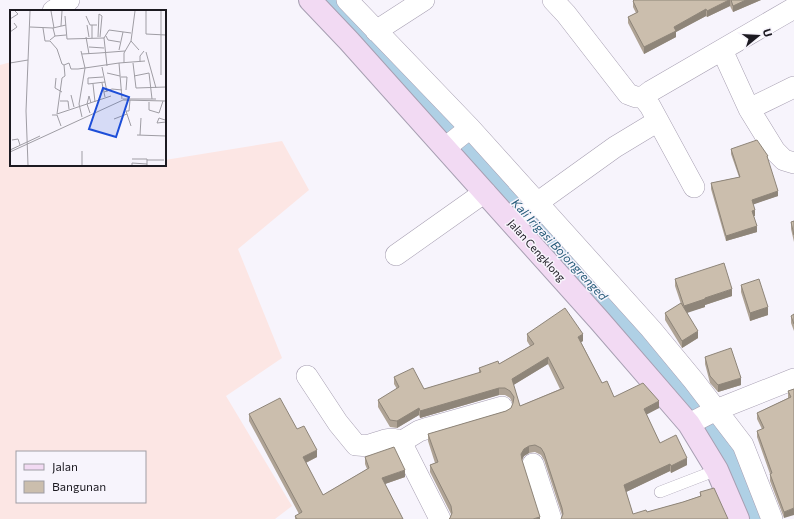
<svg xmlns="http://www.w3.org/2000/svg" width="794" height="519" viewBox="0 0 794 519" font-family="Commissioner,sans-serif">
  <rect width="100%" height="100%" fill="#f7f4fc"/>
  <path fill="#fce6e4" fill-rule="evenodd" d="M11 62V165H126V166L134 165H165V160L282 141 309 190 238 249 282 358 226 396 292 506 275 519H0V65ZM17 452H145V502H17Z"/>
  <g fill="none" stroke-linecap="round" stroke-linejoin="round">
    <path stroke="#afd0e5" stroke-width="20" d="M330 0 675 375 706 411 744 485 758 519"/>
    <defs>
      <path id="lane" d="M660 492 717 470"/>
      <path id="street" d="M347 0 470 128 651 329 694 381 743 445 772 519
        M553 0 566 14 628 94 636 97H643L650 106 694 187
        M53 11 69 0
        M376 31 424 0
        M722 50 749 109 775 151 784 160 794 163
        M643 97 651 91 794 8
        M749 109 794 87
        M445 148 470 128
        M513 224 537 203 615 147 658 121
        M396 255 485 192
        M307 376 338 423 356 445C360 445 365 446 369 445 380 443 390 435 401 442L440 519
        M689 424 716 410 794 379
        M401 442 419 431 428 428 502 407
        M533 464 551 519"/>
      <path id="secondary" d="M310 0 349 41 599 320 689 424 717 470 738 519"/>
    </defs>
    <use href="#lane" stroke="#a79fb2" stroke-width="12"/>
    <use href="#street" stroke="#a79fb2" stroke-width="22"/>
    <use href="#secondary" stroke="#a79fb2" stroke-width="24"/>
    <use href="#lane" stroke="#fff" stroke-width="11"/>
    <use href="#street" stroke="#fff" stroke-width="21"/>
    <use href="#secondary" stroke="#f2daf3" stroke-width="22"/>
  </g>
  <path fill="#afa395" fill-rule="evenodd" d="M634 0H761L733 12 730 6 707 17 706 16 676 32V37L644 54 628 23V17L636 13 633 7V1Z
    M731 149 768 161 778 196 753 204 755 216H754L757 232 726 241 711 189V183L739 177 731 154Z
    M794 221V242L791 229V222Z
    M675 279 732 296 705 305V307L687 312 698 338 682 348 665 320V313L681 304 675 286Z
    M741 285 768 315 750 321 741 292Z
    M794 314V331L791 323V316Z
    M527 334 583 341 581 342 602 383 614 397 659 408 646 414 660 443 687 465 671 473 670 471 626 492 633 514 647 512 683 502 700 496V492L728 519 562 515 544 460 541 455 535 452 529 453 524 456 522 461 540 519 450 518 451 515V514L430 472V465L435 463 428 441V434L506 411 511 408 513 404 510 398 505 395H499L420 418 419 415 397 428 390 427 378 407V400L397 389 394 384V377L424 389 479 373V368L499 364 530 346 527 341ZM548 364 560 389 520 406 513 385Z
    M705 357 741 385 718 392 710 383 705 364Z
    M794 389 784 518 770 481V474L757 437V431L762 429 757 419V413L788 398V391Z
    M249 414 297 429 317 457 306 463 323 495 367 469 365 464V457L405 477 385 484 403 519H295V516L299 514 249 421Z"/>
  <path fill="#8e8579" d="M729 0H730V6L707 17V11Z
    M746 0H761L733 12V6Z
    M706 9V16L676 32V37L644 54V47L674 27Z
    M778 191V196L752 205V200Z
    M755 210V216H752V211Z
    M757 226V232L726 241V236Z
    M732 289V296L705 305V307L684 314V306L705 298Z
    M768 307V315L750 321V313Z
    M698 331V338L682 348V341Z
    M583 334V341L578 344V337Z
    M548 357V364L512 386V379Z
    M741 378V385L718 392V385Z
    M499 388V395L420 418V411Z
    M659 401V408L644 416V409Z
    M419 408V415L397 428V421Z
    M529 446V453L524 456 521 461V454L524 449Z
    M317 450V457L303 464V457Z
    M687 458V465L671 473V466Z
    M670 464V471L624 493V485Z
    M405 470V477L382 485V478Z
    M794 508V515L784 518V512Z
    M540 517V519H533Z"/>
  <path fill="#cbbead" stroke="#8e8579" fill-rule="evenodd" d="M634 0H729L707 11 706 9 674 27 676 31 644 47 628 17 638 12 633 1Z
    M731 0H746L733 6Z
    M757 140 768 156H767L778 191 752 200 755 210 752 211 757 226 726 236 711 183 740 177 731 149Z
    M794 221V235L791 222Z
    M724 263 732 289 705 298V299L684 306 675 279Z
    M759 279 768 307 750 313 741 285Z
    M681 303 698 331 682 341 665 313Z
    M565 308 583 334 578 337 602 383 607 381 614 397 643 383 659 401 644 409 660 443 676 435 687 458 671 466 670 464 624 485 633 514 646 510 647 512 683 502 701 496 700 492 714 488 728 519H561L563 514 562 508 544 453 541 448 535 445 529 446 524 449 521 454 522 460 540 517 533 519H449L450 518 452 513 451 506 430 465 438 462 428 434 506 411 511 408 513 403 514 397 510 391 505 388H499L420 411 419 408 397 421 390 420 378 400 399 387 394 377 413 368 424 389 481 372 479 368 498 361 499 364 534 344 527 334ZM548 357 564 388 520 406 512 379Z
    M794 314V324L791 316Z
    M731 348 741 378 718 385 710 376 705 357Z
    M794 389V508L784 512 770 474 772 473 757 431 764 428 757 413 791 397 788 391Z
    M280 398 297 429 304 426 317 450 303 457 323 495 369 468 365 457 394 447 405 470 382 478 403 519H297L295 516 302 512 249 414Z"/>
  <g text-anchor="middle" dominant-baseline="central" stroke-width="3" stroke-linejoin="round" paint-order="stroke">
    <g font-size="11" fill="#1c1a21" stroke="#f7f4fc">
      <text transform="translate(537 250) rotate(48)">Jalan Cengklong</text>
    </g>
    <g font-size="12" font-style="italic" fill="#255b79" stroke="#f7f4fc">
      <text transform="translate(560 249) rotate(47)">Kali Irigasi Bojongrenged</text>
    </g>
  </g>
  <g transform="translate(10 10)">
    <rect width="156" height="156" fill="#f7f4fc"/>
    <path fill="none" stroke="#9f9da4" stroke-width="1" d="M41 1 44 18M136 1V24L156 25M55 6 57 29 94 28 97 56M76 6 80 15H87M0 9 8 4 5 1M77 15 79 27M51 16 52 1M20 17 43 18 45 26M33 18 35 31H40L47 39 52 54 54 55 55 66 52 68 47 104M43 18 56 15M0 22 7 17 4 13M96 26 98 30 110 32M76 27 79 44M88 27 89 4 92 6 90 27M82 28V15M94 28 99 20 121 23M40 30 45 26 56 25M121 31 129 40M79 37 94 38M109 40 113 22M71 41 75 58M136 42 146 78M89 43 115 41M72 44 89 43M130 52V46L134 41M0 53 18 50M114 53V43L121 31 125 1M123 53 126 78 156 77M54 55 59 53 61 59H68L109 53M92 57 97 82M97 63 110 66M139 63 142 89M151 65V1M124 66 139 63M111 67H117L116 80M46 68 45 78 52 82M92 73 95 87M78 74V68L93 67M78 74 95 72M83 74 85 92M94 82 102 79 112 80M61 85 64 97M112 89 109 53 135 51M113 89H146M120 90 119 101H116L121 116M50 91H58L59 99M139 92V100L149 103 153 91M80 103 77 94 79 86 81 93M47 104 101 86M42 105H47L51 116M72 107 69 94 75 58M156 107 155 110 149 108 147 113 156 112M104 109 117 104M127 125 156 126M130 125 131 108M2 130 8 129 10 135M0 140 30 126M72 141V155M0 142 113 90 156 91M122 149H137V155M137 150H154M18 155 16 101 20 1M122 155V153L137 154"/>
    <path fill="#1d4ed8" fill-opacity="0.15" stroke="#1d4ed8" stroke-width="2" d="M93 78 119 87 106 127 79 119Z"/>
    <rect width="156" height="156" fill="none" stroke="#1c1a21" stroke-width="2"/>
  </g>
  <rect x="16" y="451" width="130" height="52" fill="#f7f4fc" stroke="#9f9da4"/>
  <rect x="24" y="464" width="20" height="6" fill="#f2daf3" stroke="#9f9da4"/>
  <text x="52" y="471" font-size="12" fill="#1c1a21">Jalan</text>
  <rect x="24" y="481" width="20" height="12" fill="#cbbead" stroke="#9f9da4"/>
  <text x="52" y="491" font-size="12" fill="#1c1a21">Bangunan</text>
  <g transform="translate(758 36) rotate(72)" stroke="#f7f4fc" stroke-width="3" paint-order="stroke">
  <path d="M0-3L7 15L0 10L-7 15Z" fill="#1c1a21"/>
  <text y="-6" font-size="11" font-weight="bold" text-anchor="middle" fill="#1c1a21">U</text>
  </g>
</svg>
